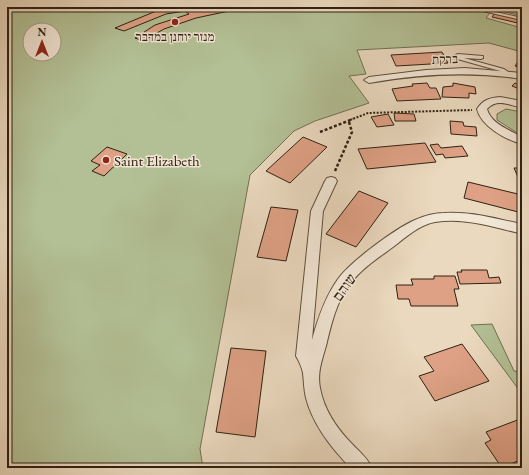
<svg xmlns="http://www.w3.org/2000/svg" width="529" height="475" viewBox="0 0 529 475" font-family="'EB Garamond','Frank Ruhl Libre',serif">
  <rect width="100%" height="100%" fill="#ebd9bf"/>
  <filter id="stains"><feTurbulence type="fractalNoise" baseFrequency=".005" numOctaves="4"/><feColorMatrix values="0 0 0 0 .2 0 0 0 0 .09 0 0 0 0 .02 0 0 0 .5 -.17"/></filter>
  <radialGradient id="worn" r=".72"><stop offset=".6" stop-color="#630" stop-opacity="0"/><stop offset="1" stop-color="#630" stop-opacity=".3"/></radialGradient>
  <path fill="#b3c095" stroke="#717054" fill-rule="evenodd" d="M7 7H522V16L493 9 486 18 522 28V52L489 43 357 50 366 74 349 76 369 103 315 121 294 131 250 175 200 449 203 468H7ZM30 30H54V54H30Z
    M506 109 522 112V136L497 120V114Z
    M492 324 514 371 522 372V394L471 325Z"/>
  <path fill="#dea185" stroke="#2f2112" d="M176 7H193L196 10 210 7H248L196 18 164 29 143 41 135 38 155 25 189 14 185 11 166 14 124 31 115 28 161 9Z
    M494 14 522 20V24L492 17Z
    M442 52 448 63 396 66 391 55Z
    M522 56V68L515 66Z
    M427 83 430 88H436L441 99 397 101 392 89 413 86 412 84Z
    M453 83 475 87 476 94 469 93V98L442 97 443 87 453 86Z
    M515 83 519 85 522 83V90L512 86Z
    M394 113 414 114 416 121H395Z
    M388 114 394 125 377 127 371 117Z
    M450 121 463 122 464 126 476 127 477 136 451 134Z
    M303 137 327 147 290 183 266 171Z
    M425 143 436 162 367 169 358 149Z
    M438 144 441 148 462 146 468 156 445 158 443 154 436 155 430 145Z
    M107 147 127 154 104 176 92 171 100 165 91 161Z
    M514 168H522V178L518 177Z
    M468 182 522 195V213L464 198Z
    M359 191 388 203 356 247 326 234Z
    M271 207 298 210 286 261 257 257Z
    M461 270H487L489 278 499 277 501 283 460 284 457 272H462Z
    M434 276H455L459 289H454L458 306H411L409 299H398L396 285H413L411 279H434Z
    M462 344 489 381 435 401 419 376 434 371 424 357Z
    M231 348 266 351 255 437 216 432Z
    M520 419 522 422V446L518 447 522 453V459L502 468 485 443 491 440 486 432Z"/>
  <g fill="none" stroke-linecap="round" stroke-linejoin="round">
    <defs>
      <path id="service" d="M465 7H473L522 18V20Z
        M458 54 483 56V58L481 59 464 58 504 69 511 74 510 75H506L500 71 454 58V56Z"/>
      <path id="minor" d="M465 68 522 73V79C470 71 420 74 369 83L364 80 369 77 426 70Z
        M500 97 522 101V108C510 105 497 98 487 109 491 124 510 130 522 137V144C506 140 481 126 477 109 483 100 489 98 500 97Z
        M331 177 335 178 337 181 323 211 312 340C318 318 325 297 338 279 350 262 396 228 415 220 424 216 434 213 444 213 471 211 496 219 522 224V234C494 227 464 217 435 222 419 225 406 237 393 247 378 258 361 269 350 284 336 302 331 325 326 346 322 360 317 373 320 388 324 410 337 429 353 445 360 452 368 459 372 468H351C332 449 313 425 306 398 304 390 304 382 303 373 302 368 299 361 296 356L311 211 325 181 327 178Z"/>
    </defs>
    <use href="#service" stroke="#5e4f3d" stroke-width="2"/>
    <use href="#minor" stroke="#5e4f3d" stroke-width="2"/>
    <path stroke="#2f2112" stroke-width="2" stroke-dasharray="2 1.5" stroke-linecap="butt" d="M350 120 368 113 472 110"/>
    <path stroke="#2f2112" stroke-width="2.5" stroke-dasharray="3 2" stroke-linecap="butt" d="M320 132 353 119
      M335 171 352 132 349 122"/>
    <use href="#service" fill="#f2e6d5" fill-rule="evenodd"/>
    <use href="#minor" fill="#f2e6d5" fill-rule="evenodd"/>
  </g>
  <g fill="#8f2418" stroke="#f2e6d5" stroke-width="1.5">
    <circle cx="175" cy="22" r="4"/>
    <circle cx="106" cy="160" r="4"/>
  </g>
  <g text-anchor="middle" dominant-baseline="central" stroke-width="3" stroke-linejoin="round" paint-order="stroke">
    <g font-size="13" fill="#2f2112" stroke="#f2e6d5">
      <text x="175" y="36">מנזר יוחנן במדבר</text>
    </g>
    <g font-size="13" fill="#2f2112" stroke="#f2e6d5">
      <text transform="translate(445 59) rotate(-2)">ברקת</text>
    </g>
    <g font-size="15" fill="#2f2112" stroke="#f2e6d5" text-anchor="start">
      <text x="114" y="160">Saint Elizabeth</text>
    </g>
    <g font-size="15" fill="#2f2112" stroke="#f2e6d5">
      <text transform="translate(344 287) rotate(-55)">שוהם</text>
    </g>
  </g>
  <rect width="529" height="475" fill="none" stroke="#ebd9bf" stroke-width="24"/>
  <rect x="8" y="8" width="513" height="459" fill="none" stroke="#2f2112" stroke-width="2"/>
  <rect x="12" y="12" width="505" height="451" fill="none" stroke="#2f2112"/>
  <g transform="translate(42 42)"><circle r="19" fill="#f2e6d5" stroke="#a49787"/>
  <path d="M0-3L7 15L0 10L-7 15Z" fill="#8f2418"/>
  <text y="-6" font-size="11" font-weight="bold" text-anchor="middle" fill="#2f2112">N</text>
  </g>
  <rect width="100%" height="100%" filter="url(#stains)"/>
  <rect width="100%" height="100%" fill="url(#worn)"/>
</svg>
